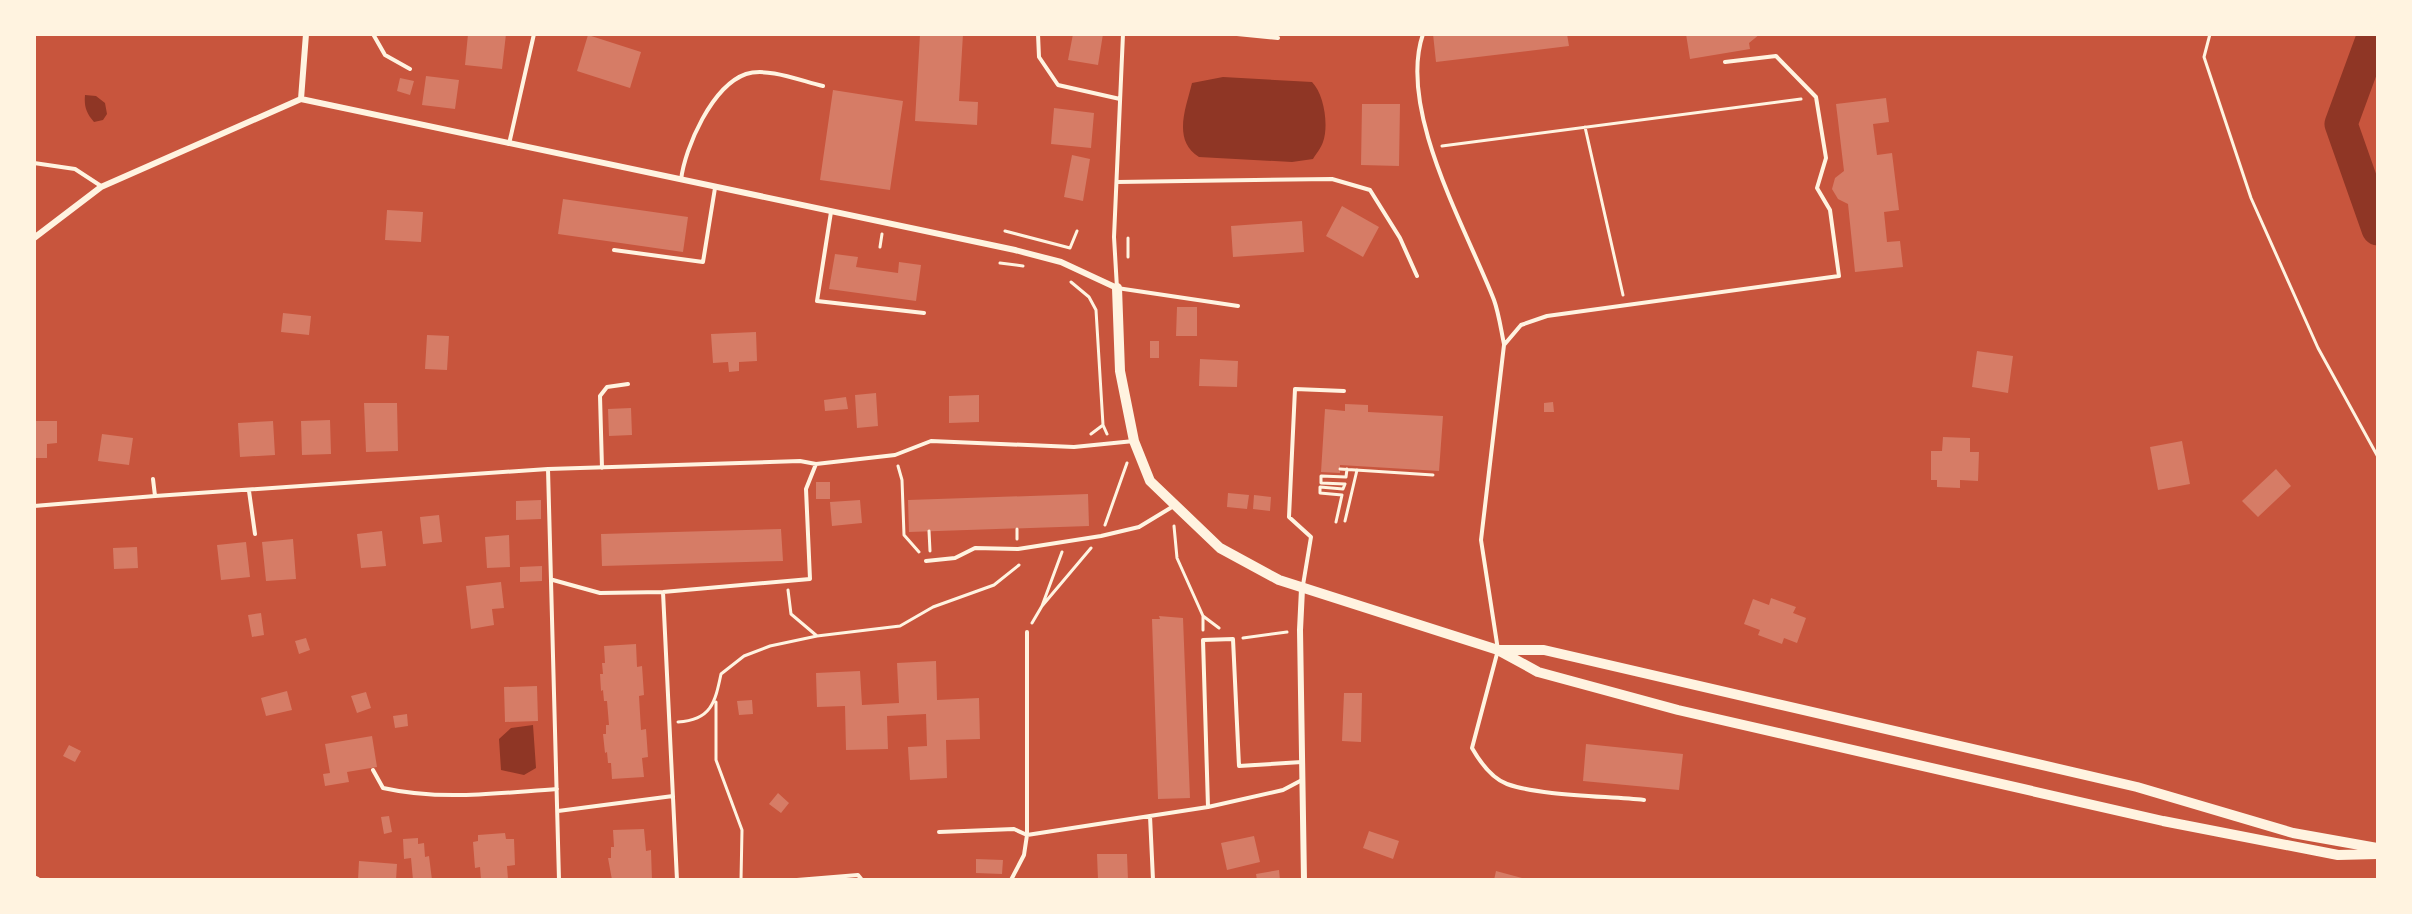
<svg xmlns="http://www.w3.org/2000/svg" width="2412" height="914" viewBox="0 0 2412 914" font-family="'Open Sans',sans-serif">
  <rect width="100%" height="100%" fill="#c8553d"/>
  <path fill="#8f3625" d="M1223 77 1312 82C1324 94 1329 125 1323 142 1321 148 1316 154 1313 159L1292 162 1199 157C1172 140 1186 108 1192 83Z
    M85 95 96 96 105 103 107 114 103 120 94 122C86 113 84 106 85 95Z
    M533 725 536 768 524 775 501 770 499 739 511 728Z"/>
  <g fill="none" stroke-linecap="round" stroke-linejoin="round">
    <path stroke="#8f3625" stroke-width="33" d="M2374 34 2341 124 2378 229"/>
  </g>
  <path fill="#d67c66" d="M468 34H506L502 69 465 65Z
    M920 34H963L959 101 978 102 977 125 915 121Z
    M1073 34H1103L1098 65 1068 60Z
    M1433 34H1567L1569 46 1436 62Z
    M1686 34H1760L1749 43 1750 49 1690 59Z
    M588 35 641 52 630 88 577 71Z
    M426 76 459 80 455 109 422 105Z
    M400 78 414 81 410 95 397 91Z
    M833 90 903 101 890 190 820 180Z
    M1886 98 1889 122 1873 124 1877 155 1892 153 1899 210 1884 212 1887 242 1900 241 1903 267 1855 272 1848 204 1838 199 1832 189 1835 178 1844 171 1836 104Z
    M1362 104H1400L1399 166 1361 165Z
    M1054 108 1094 113 1091 148 1051 144Z
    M1072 155 1090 159 1083 201 1064 197Z
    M563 199 688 217 683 252 558 234Z
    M1342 206 1379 227 1363 257 1326 236Z
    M387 210 423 212 421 242 385 240Z
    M1302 221 1304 252 1233 257 1231 226Z
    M835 254 858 257 856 267 898 273 899 262 921 265 916 301 829 289Z
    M1177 307H1197V336H1176Z
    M283 313 311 316 309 335 281 332Z
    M756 332 757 361 739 362V371L729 372 728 362 713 363 711 334Z
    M427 335 449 336 447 370 425 369Z
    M1150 341H1159V358H1150Z
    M1977 351 2013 356 2008 393 1972 387Z
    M1200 359 1238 361 1237 387 1199 386Z
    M876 393 878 426 857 428 855 395Z
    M979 395V422L949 423V396Z
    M846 397 848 409 825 411 824 400Z
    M1553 402 1554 412H1544V403Z
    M364 403H397L398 451 366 452Z
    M1345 404 1368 405V412L1443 416 1439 471 1340 465V473L1321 472 1325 409 1345 411Z
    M631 408 632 435 609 436 608 409Z
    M330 420 331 454 302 455 301 421Z
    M34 421H57V443L47 444V458H34Z
    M273 421 275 455 240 457 238 423Z
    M102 434 133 438 129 465 98 461Z
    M1943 437 1970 438V452H1979L1978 481 1960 480V488L1937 487V480H1931V451H1942Z
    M2182 441 2190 484 2158 490 2150 447Z
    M2276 469 2291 486 2258 517 2242 501Z
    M816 482H830V499H816Z
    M1228 493 1249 495 1247 509 1227 507Z
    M1088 494 1089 526 909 532 908 500Z
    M1254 495 1271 497 1270 511 1253 509Z
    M541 500V519L516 520V501Z
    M860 500 862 523 832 526 830 502Z
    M439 515 442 542 423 544 420 517Z
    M781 529 783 561 602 566 601 534Z
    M382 531 386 566 361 568 357 534Z
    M509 535 510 567 487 568 485 537Z
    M293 539 296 579 266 581 262 542Z
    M246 542 250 577 221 580 217 545Z
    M137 547 138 568 114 569 113 548Z
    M542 566V581L520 582V567Z
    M501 582 504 608 492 609 494 625 471 629 466 586Z
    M1771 598 1796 607 1793 613 1806 618 1797 643 1784 638 1782 644 1758 635 1760 630 1744 624 1753 599 1769 605Z
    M261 613 264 635 252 637 248 615Z
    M1159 616 1183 618 1190 798 1158 799 1152 619H1160Z
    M306 638 310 650 299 654 295 641Z
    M636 644 637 667 642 666 644 695 639 696 641 730 646 729 648 757 642 758 644 777 612 779 611 763H608L607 752 605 753 603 734H606V725H609L607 701H604L603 690 601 691 600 674H603L602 663H605L604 646Z
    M936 661 937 700 979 698 980 739 946 740 947 778 910 780 908 747 927 746 926 714 887 716 888 749 846 750 845 706 817 707 816 673 860 671 862 705 899 703 897 663Z
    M537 686 538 721 505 722 504 687Z
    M287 691 292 710 266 716 261 698Z
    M366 692 371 708 357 713 351 696Z
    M1344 693H1362L1361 742 1342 741Z
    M752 700 753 714 739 715 737 701Z
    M407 714 408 726 395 728 393 716Z
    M372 736 377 767 347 772 349 782 325 786 323 774 330 773 325 744Z
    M1586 744 1683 754 1679 790 1583 781Z
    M69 745 81 751 75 762 63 756Z
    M778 793 789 803 781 813 769 804Z
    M389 816 392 832 384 834 381 817Z
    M644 829 646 851 651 850 652 880H612L608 858H611V847H614L613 830Z
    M1369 831 1399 841 1393 859 1363 848Z
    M505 833 506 839H514L515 865 507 866 508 879 481 880 480 867 475 868 473 842 478 841V835Z
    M1254 836 1260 862 1227 870 1221 843Z
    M418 838V844L424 843 425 857 429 856 432 880H413L411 858 404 859 403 839Z
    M1097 854H1127L1128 880H1098Z
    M976 859 1003 860 1002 874 976 873Z
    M359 861 397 864 396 880H358Z
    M1279 870 1280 880H1257L1256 874Z
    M1496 871 1522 878 1521 880H1494Z"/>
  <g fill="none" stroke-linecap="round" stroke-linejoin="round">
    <path stroke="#fff3e0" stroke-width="3" d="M2210 34 2204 57 2251 198 2318 348 2378 457
      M1585 127 1623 295
      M1442 146 1801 99
      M1005 231 1070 248 1077 231
      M880 247 882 234
      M1128 257V238
      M1000 263 1023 266
      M1071 282 1089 297 1096 310 1103 425
      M1091 434 1103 425 1107 434
      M898 466 902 480 904 535 919 552
      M1340 469 1433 475
      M1345 521 1357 470
      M1336 522 1342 495 1320 493V487L1343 489 1345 484 1321 483V476L1346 477 1347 469
      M1105 525 1127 463
      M1174 526 1177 558 1203 616 1219 628
      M1017 529V539
      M929 531 930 551
      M788 590 791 614 817 636
      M1042 606 1091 548
      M1203 616V630
      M1032 623 1042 606 1062 552
      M1243 638 1287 632
      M716 702V760L742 830 741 880
      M678 722C711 720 715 703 721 674L744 656 770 646 817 636 900 626 933 607 994 585 1019 565"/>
    <path stroke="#fff3e0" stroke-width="4" d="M373 34 385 55 410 69
      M1038 34 1039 57 1058 85 1120 99
      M1123 34 1114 237 1117 288 1238 306
      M1237 34 1278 38
      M1423 34C1397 110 1466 228 1494 300 1499 314 1501 330 1504 344
      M509 144 534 34
      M34 163 75 169 101 186
      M681 180C685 147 712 86 746 74 768 67 801 81 823 86
      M1117 182 1332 179 1370 190 1400 238 1417 276
      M831 212 817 301 924 313
      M614 250 703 262 715 188
      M602 468 600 396 607 387 628 384
      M548 469 559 880
      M153 479 155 496
      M249 491 255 534
      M34 506 155 496 548 469 800 461 816 464 895 455 931 441 1074 447 1134 441
      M926 561 955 558 975 548 1018 549 1101 536 1139 527 1172 507
      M553 580 600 593 663 592 810 579 806 489 816 464
      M1303 585 1311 537 1289 517 1295 389 1344 391
      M663 592 677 880
      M373 770 383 788C441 801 498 793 557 789
      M1644 800C1607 796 1540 796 1507 784 1491 778 1480 762 1472 748L1498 650 1481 540 1504 345 1521 325 1547 316 1839 276 1830 210 1817 188 1826 158 1816 97 1776 56 1725 62
      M1208 807 1203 640 1233 639 1239 766 1302 762
      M558 811 673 796
      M1150 816 1153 880
      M939 832 1014 829 1027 835 1208 807 1283 790 1302 780
      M34 877 38 879
      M797 880 858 875 862 880
      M1011 880 1024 855 1027 835V632"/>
    <path stroke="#fff3e0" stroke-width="6" d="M306 34 301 99 1015 250 1061 262 1117 288
      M34 238 101 187 301 99
      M1302 589 1300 630 1304 880"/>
    <path stroke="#fff3e0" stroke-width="10" d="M1117 288 1120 371 1134 441 1150 481 1220 548 1279 580 1498 650 1538 672 1678 710 2163 821 2338 855 2378 854
      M1498 650H1544L2137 787 2293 833 2377 848"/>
  </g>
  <rect width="2412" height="914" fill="none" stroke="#fff3e0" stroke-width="72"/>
</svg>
